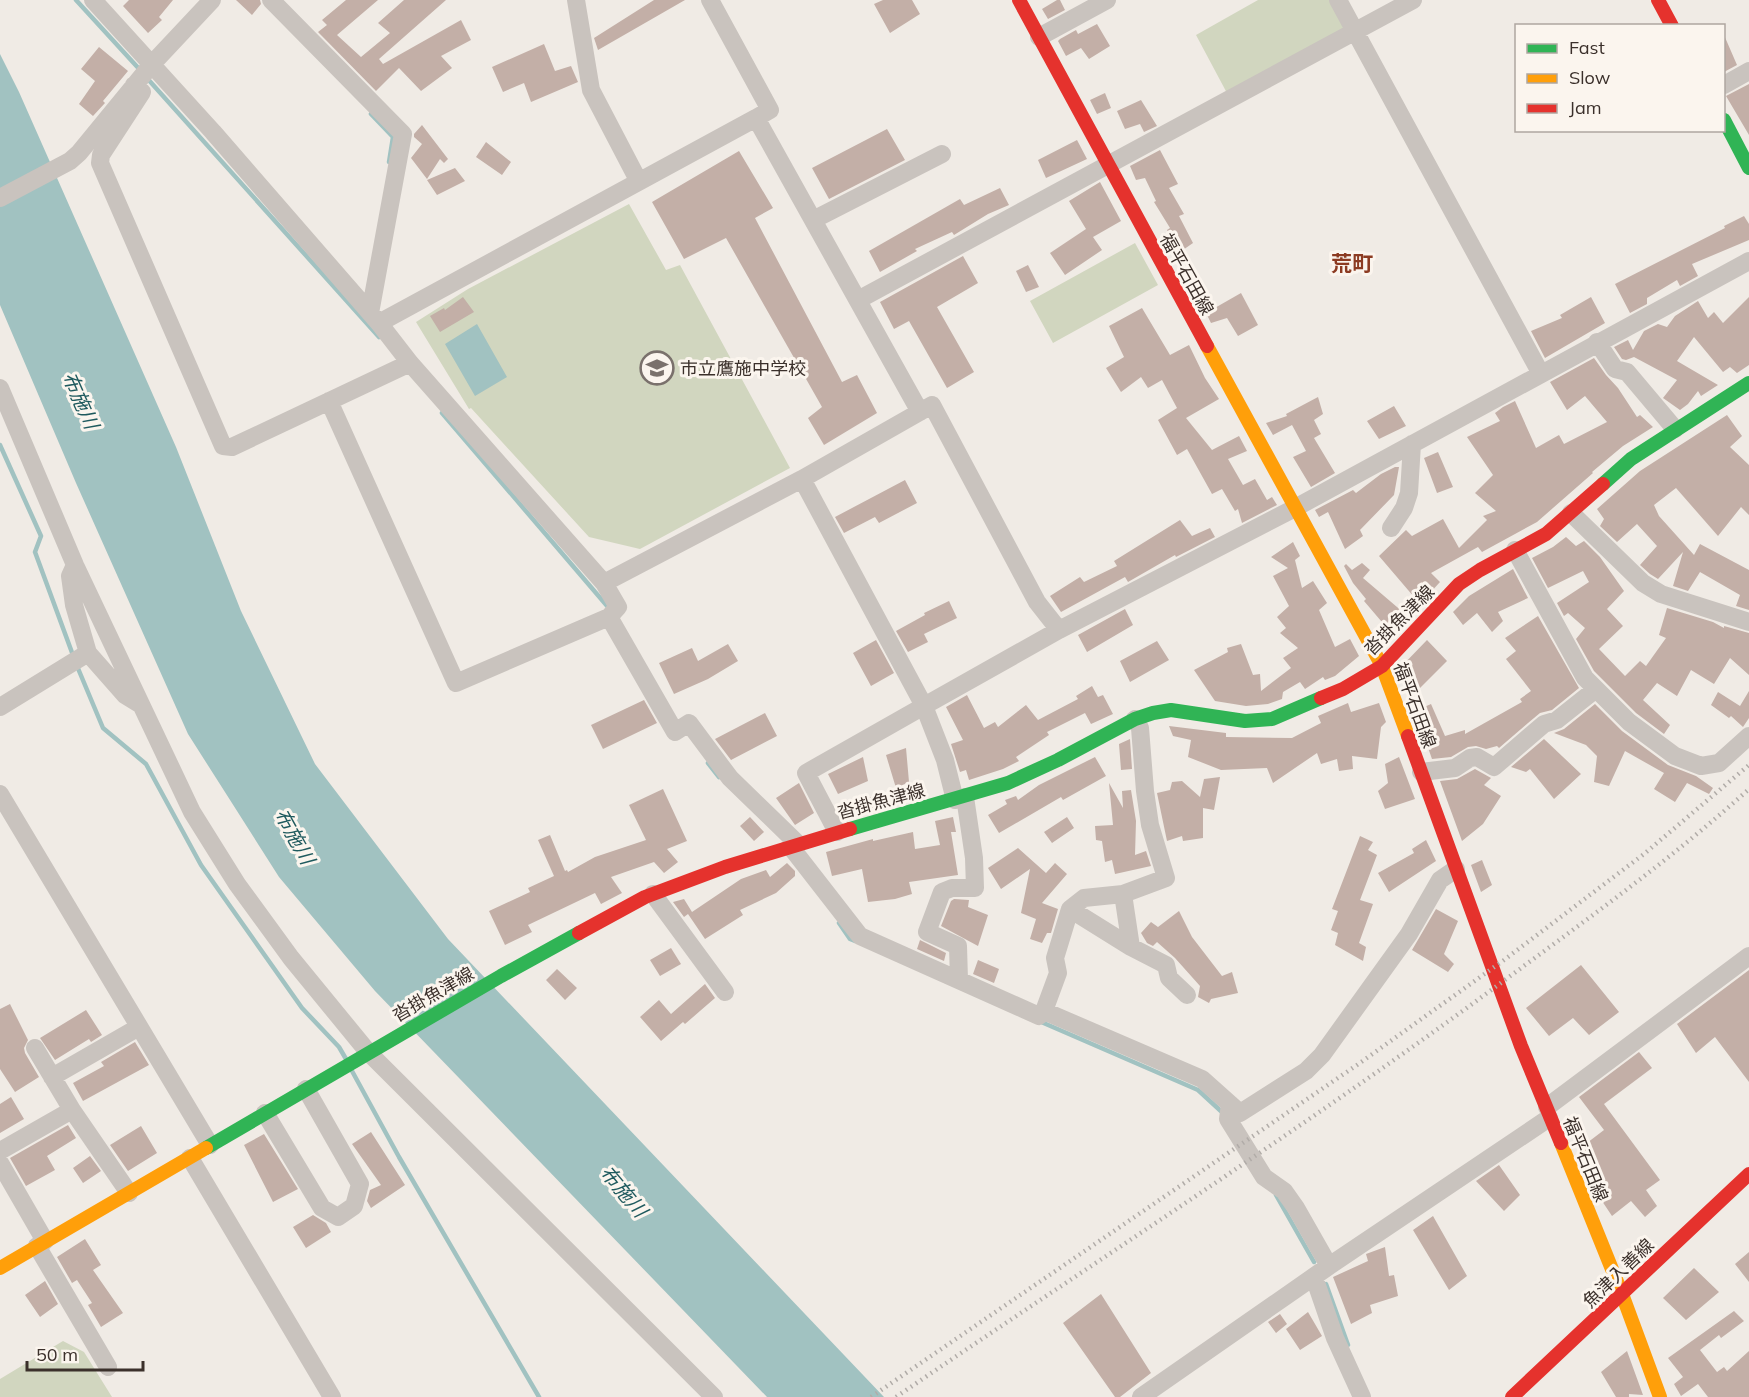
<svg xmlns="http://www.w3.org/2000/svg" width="1749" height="1397" viewBox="0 0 1749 1397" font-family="Mulish,'Noto Sans JP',sans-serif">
  <rect width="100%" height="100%" fill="#f0ebe5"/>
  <path fill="#d1d6bf" d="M1258 0H1331L1347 30 1228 95 1196 35Z
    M629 204 666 270 680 265 790 468 640 549 589 537 471 408 469 409 416 322 468 289Z
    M1135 243 1158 285 1053 343 1030 301Z
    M63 1341 84 1352 112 1397H0V1379Z"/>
  <path fill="#a1c2c1" d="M0 54 19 92 176 447 241 611 315 764 448 939 884 1397H767L375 991 279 877 188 734 76 483 0 305Z
    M477 324 507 377 475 396 445 344Z"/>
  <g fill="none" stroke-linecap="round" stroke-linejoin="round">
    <path stroke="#a1c2c1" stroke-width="4.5" d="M76 0 141 71
      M146 77 379 337
      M371 114 393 137 389 162
      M442 413 608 607
      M0 445 41 536 35 552 74 658
      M77 666 103 728 146 764 201 865 302 1008 339 1047 346 1059
      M708 763 719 777
      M839 923 850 939 855 941
      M1039 1021 1198 1090 1223 1113
      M352 1071 399 1157 539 1397
      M1276 1195 1314 1262
      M1326 1284 1348 1345"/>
  </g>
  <path fill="#c3afa7" d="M129 0H173L159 17 162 20 148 33 123 6Z
    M236 0H260L261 4 252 15Z
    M346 0H378L337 35 361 57 390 33 378 23 404 0H446L379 59 383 64 461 20 471 40 441 56 452 68 421 91 399 68 376 91 318 32 327 25 322 20Z
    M654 0H685L598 50 594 38Z
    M883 0H912L920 14 890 33 874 4Z
    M1057 0H1060L1065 10 1048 19 1042 9Z
    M1097 24 1110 46 1089 59 1081 48 1066 56 1058 41 1060 39 1076 30 1078 34Z
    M1724 35 1737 65 1724 72Z
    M544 44 555 71 571 66 578 82 531 102 524 83 503 92 492 67Z
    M99 47 128 71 103 101 105 103 93 116 79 104 95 81 81 69Z
    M1749 84V135L1726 96Z
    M1105 93 1111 108 1097 114 1090 100Z
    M1141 100 1157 126 1144 132 1140 124 1125 129 1117 111Z
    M422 125 448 159 444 163 440 159 427 179 411 158 422 144 414 137V134Z
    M887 129 905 160 829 199 812 168Z
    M1077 140 1087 159 1046 178 1038 160Z
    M486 142 511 162 502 175 476 157Z
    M1160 150 1178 184 1169 188 1184 214 1179 216 1193 243 1180 252 1167 230 1170 228 1154 202 1156 201 1145 178 1136 180 1130 166Z
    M739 151 773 208 755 218 842 382 857 375 877 413 824 445 808 418 822 407 726 238 684 259 652 202Z
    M455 168 465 181 437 195 427 180Z
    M1100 182 1121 221 1093 237 1102 250 1065 275 1050 253 1086 229 1069 201Z
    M1000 188 1009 205 988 214 954 235 952 232 915 249 917 251 880 272 869 251 960 199 964 205Z
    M1744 216 1749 224V240L1692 264 1698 276 1680 286 1677 280 1647 298V304L1630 313 1615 284 1725 228 1724 226Z
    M963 256 978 283 937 307 974 372 947 388 909 321 894 329 880 302Z
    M1028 265 1039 287 1026 292 1016 271Z
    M1241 293 1258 325 1238 336 1227 318 1211 323 1206 313Z
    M463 297 474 312 440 332 430 316 444 308 445 310Z
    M1591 297 1605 323 1545 358 1531 331 1562 318 1560 315Z
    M1749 297V365L1737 373 1730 367 1723 372 1694 337 1677 361 1718 385 1701 396 1698 391 1688 404 1680 410 1663 398 1677 380 1634 357 1626 360 1622 359 1614 347 1628 340 1633 350 1644 331 1658 324 1667 327 1675 316 1698 301 1708 318 1714 312 1723 323Z
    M1142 308 1170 355 1189 345 1205 378 1219 399 1186 418 1212 450 1239 436 1247 451 1228 459 1243 485 1255 479 1267 500 1272 497 1277 505 1242 523 1238 509 1235 511 1222 489 1212 494 1187 449 1177 455 1158 420 1177 408 1162 380 1148 388 1141 377 1121 392 1106 368 1124 357 1109 326Z
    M1594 358 1606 375 1618 388 1637 417 1640 415 1653 427 1623 446 1592 472 1593 473 1537 522 1482 552 1478 547 1431 573 1440 582 1420 604 1379 556 1406 530 1412 536 1443 519 1459 548 1487 520 1483 516 1496 511 1475 493 1493 475 1467 437 1500 421 1495 413 1503 407 1515 401 1536 448 1559 435 1564 444 1607 422 1585 396 1567 410 1550 382Z
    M1318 397 1323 414 1314 420 1321 434 1314 438 1335 473 1311 487 1293 457 1306 451 1292 425 1273 435 1266 423 1287 416 1286 414Z
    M1394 406 1406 426 1379 439 1367 421Z
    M1727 415 1742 436 1730 447 1749 465V515L1741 507 1718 536 1676 488 1654 505 1659 516 1694 555 1700 544 1749 570V610L1736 606 1740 595 1700 572 1688 591 1673 586 1683 552 1658 579 1650 574 1640 565 1657 546 1637 524 1617 542 1600 526 1604 519 1597 509 1640 471Z
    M1438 452 1453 487 1437 493 1424 458Z
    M1395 467H1399L1394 495 1360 530 1363 536 1345 549 1328 512 1319 517 1315 510 1353 490 1356 493 1381 474Z
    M905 480 917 503 879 523 875 517 844 533 835 517Z
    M1180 520 1192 536 1210 528 1215 537 1176 557 1175 555 1128 582 1125 577 1061 612 1050 596 1080 577 1084 582 1117 566 1114 561Z
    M1566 537 1576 546 1584 541 1600 557 1624 591 1607 609 1623 626 1599 649 1625 676 1640 661 1646 666 1666 638 1659 635 1667 608 1713 622 1724 628V626L1749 633V675L1730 658 1714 684 1691 670 1677 696 1657 683 1643 700 1670 725 1664 734 1636 713 1594 671 1576 639 1585 628 1568 613 1564 616 1557 603 1589 582 1583 571 1548 588 1532 558 1553 547Z
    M1293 542 1300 556 1295 560 1302 588 1313 581 1327 603 1319 610 1335 647 1350 639 1359 656 1335 676 1325 680 1323 677 1305 689 1300 682 1283 692 1282 699 1268 704 1246 706 1215 701 1194 670 1228 652 1227 648 1241 644 1253 675 1260 674 1261 691 1291 668 1283 658 1298 648 1280 633 1286 628 1277 617 1289 606 1273 576 1288 568 1271 557Z
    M1362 563 1370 570 1363 578 1404 613 1387 628 1364 601 1366 599 1353 583 1344 566 1346 564 1352 570Z
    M1513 569 1528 598 1498 612 1503 621 1492 632 1477 613 1463 625 1453 612 1469 596Z
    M949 601 957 618 924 634 928 642 908 652 896 631 925 615 924 613Z
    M1125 609 1133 625 1087 652 1078 635Z
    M1538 616 1579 688 1552 710 1540 713 1528 723 1526 722 1528 723 1499 748 1497 746 1486 749 1476 746 1468 747 1451 757 1432 759 1415 711 1431 704 1445 736 1465 730V734L1522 702 1520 699 1531 691 1506 659 1516 651 1505 638Z
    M876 640 894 673 871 686 853 653Z
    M1427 640 1447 661 1418 690 1399 669Z
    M1157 641 1169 660 1130 682 1120 661Z
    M728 644 738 661 708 679 674 694 659 663 692 648 698 661Z
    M1092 686 1098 697 1103 695 1113 714 1091 724 1085 713 1047 732 1049 735 1016 757 1019 761 1003 769 969 780 966 770 960 772 951 744 963 740 946 707 967 695 984 728 995 722 998 727 1026 705 1038 720 1078 699 1076 696Z
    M1749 691V718L1743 727 1731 716 1729 718 1711 705 1718 692 1740 706Z
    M644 700 657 723 603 749 591 725Z
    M1348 703 1351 712 1379 703 1386 722 1381 727 1377 759 1352 756 1353 769 1339 771 1337 759 1321 764 1317 753 1273 783 1267 768 1221 770 1188 757 1191 740 1173 736 1169 726 1226 733V737L1292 738 1321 723 1318 716Z
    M1595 704 1622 731 1668 765 1696 776 1713 788 1709 794 1687 783 1675 802 1654 789 1664 773 1625 751 1609 786 1594 782 1597 756 1586 745 1554 733 1564 729Z
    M765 713 777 736 731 760 715 739Z
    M1130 739 1132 769 1121 770 1119 744Z
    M1544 739 1581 774 1554 799 1530 769 1526 772 1511 767Z
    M906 748 909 782 896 788 886 755Z
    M863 757 868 781 838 794 828 774Z
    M1095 757 1106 776 1063 800 1061 797 999 833 988 815 1007 804 1005 800 1016 796 1018 800 1039 785Z
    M1399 757 1415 799 1385 809 1378 791 1388 783 1385 764Z
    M1475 769 1491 778 1484 785 1501 796 1483 824 1462 841 1440 781 1457 779Z
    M1220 777 1214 810 1203 808V838L1183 841 1182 836 1167 841 1157 793 1170 790 1172 782 1182 781 1200 797 1204 779Z
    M799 783 814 813 795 825 776 798Z
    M1109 783 1123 808 1122 791 1131 790 1136 821 1135 855 1146 851 1151 866 1115 874 1112 860 1105 862 1102 841 1096 840 1095 826 1113 825Z
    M663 789 687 841 667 849 678 862 664 873 654 862 611 877 622 893 601 904 595 893 528 925 532 932 505 945 489 911 530 892 528 888 554 876 538 840 550 835 565 871 567 870 568 872 595 857 646 840 629 805Z
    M882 794 883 805 865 810 864 799Z
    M750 817 764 832 754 841 740 826Z
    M953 817 956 832H951L958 875 909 882 912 894 895 899 868 902 862 869 832 876 826 852 873 839V841L913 832 915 849 940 845 935 821Z
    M1067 817 1074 828 1052 843 1044 832Z
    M1360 836 1373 842 1368 850 1377 855 1360 900 1373 904 1359 943 1366 947 1363 961 1335 945 1338 933 1331 930 1338 911 1332 909Z
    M1426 840 1436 861 1389 892 1378 873 1414 853 1412 849Z
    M1018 848 1046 873 1055 863 1067 874 1042 903 1058 909 1051 933H1047L1042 943 1030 939 1036 919 1021 913 1030 869 1001 889 988 868Z
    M1482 860 1492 885 1481 892 1471 865Z
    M787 863 795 871V876L776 893 740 910 743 915 705 939 688 914 684 917 673 902 684 899 692 912 741 879 766 870 770 877Z
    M954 899 969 900 968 907 988 915 978 946 941 926 951 901Z
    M1436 909 1458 921 1444 954 1454 964 1448 972 1412 950Z
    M1179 911 1192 937 1222 976 1232 972 1238 993 1211 999 1209 1003 1198 997 1200 986 1175 958 1157 942 1153 946 1147 943 1141 933 1151 922 1158 927Z
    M920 940 946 953 944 961 917 949Z
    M671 948 681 964 660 976 650 960Z
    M978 960 999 969 994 983 973 974Z
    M1581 965 1619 1012 1589 1035 1573 1018 1549 1036 1526 1008Z
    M557 969 577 988 565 1000 546 980Z
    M1749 970V1082L1715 1037 1696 1053 1677 1024Z
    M705 984 715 998 685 1024 683 1022 661 1041 640 1017 659 1000 671 1014Z
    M10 1004 28 1040 24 1048 25 1053 39 1077 15 1092 0 1069V1009Z
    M86 1010 102 1035 91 1042 89 1039 55 1060 40 1038Z
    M135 1042 149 1065 83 1101 73 1083 104 1066 101 1062Z
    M1639 1052 1652 1068 1604 1104 1660 1180 1646 1190 1657 1206 1645 1217 1631 1201 1612 1216 1602 1201 1579 1149 1604 1130 1579 1097Z
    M11 1097 24 1119 0 1133V1104Z
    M68 1125 76 1138 47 1156 55 1170 26 1186 10 1158Z
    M141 1126 157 1153 128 1171 110 1145Z
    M371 1132 405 1185 371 1208 367 1201 370 1190 381 1185 352 1144Z
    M264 1134 298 1189 273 1202 244 1145Z
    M90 1156 101 1171 83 1183 73 1168Z
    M1499 1165 1520 1195 1504 1211 1476 1181Z
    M313 1215 326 1223 331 1232 306 1248 293 1227Z
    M1433 1216 1467 1276 1449 1290 1413 1230Z
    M85 1239 101 1265 93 1270 123 1313 101 1327 88 1305 92 1303 77 1280 72 1283 57 1257Z
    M1385 1247 1389 1276 1394 1275 1398 1296 1370 1305 1372 1313 1351 1324 1333 1277 1368 1261 1366 1254Z
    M1749 1252V1282L1735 1264Z
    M1694 1268 1719 1292 1686 1320 1663 1298Z
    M45 1281 58 1304 40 1317 25 1295Z
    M1101 1294 1151 1373 1120 1397H1115L1063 1323Z
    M1734 1311 1744 1321 1721 1338 1719 1335 1700 1350 1717 1372 1724 1367 1727 1371 1749 1351V1397H1708L1698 1384 1681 1396 1674 1384 1683 1377 1668 1358Z
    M1308 1312 1322 1336 1300 1350 1286 1329Z
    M1280 1314 1287 1324 1276 1333 1268 1322Z
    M1627 1351 1643 1395 1629 1394V1397H1616L1601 1372Z"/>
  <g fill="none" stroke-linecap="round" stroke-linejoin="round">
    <path stroke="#c9c3be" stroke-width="18" d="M93 0 213 132 379 323 410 363 604 583 802 479
      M271 0 403 134 370 313
      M576 0 591 90 638 180
      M710 0 770 110 756 118 920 412
      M1338 0 1541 374
      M1039 37 1107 0
      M134 85 142 92 101 155 100 163 223 446 232 447 410 363
      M1724 85 1749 71
      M0 198 70 161 79 153 152 64 212 0
      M813 220 942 154
      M858 300 1413 0
      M379 323 756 118
      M1597 342 1615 369 1627 372 1675 429
      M0 388 75 565 192 812 237 884 291 958 368 1052 714 1397
      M329 401 456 683 609 617
      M1571 513 1643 583 1661 594 1749 622
      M1391 528 1404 508 1409 493 1412 444
      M1515 550 1585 678 1629 722 1675 756 1701 766 1719 763 1749 736
      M75 565 70 576 74 605 88 653 125 695 138 703
      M604 583 618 607 609 617 675 732 689 723 730 778 798 844
      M0 707 88 653
      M1135 719 1140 728 1145 791 1150 825 1166 878 1123 894 1084 898 1070 909 1055 958 1058 973 1044 1011 1202 1079 1230 1104 1228 1119 1264 1177 1284 1191 1296 1208 1329 1266 1549 1118
      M1421 772 1455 768 1470 758 1477 757 1494 767 1544 724 1557 720 1596 689
      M0 794 210 1145
      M955 800 945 760 924 706 1059 630 1295 508 1749 261
      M837 832 806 773 924 706 802 479 932 405 1037 602 1059 630
      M790 846 860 936 1039 1016 1044 1011
      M653 894 725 992
      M1123 894 1131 947 1166 965 1169 978 1187 995
      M1070 909 1131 947
      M959 980 958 946 927 932 942 892 952 888H975L974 858 965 797
      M52 1077 139 1027
      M1230 1104 1240 1113 1306 1071 1322 1055 1409 934 1440 880 1456 869
      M1547 1107 1749 956
      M72 1110 129 1193
      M265 1113 322 1208 338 1217 354 1206 360 1184 306 1089
      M0 1151 72 1110 35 1048
      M190 1158 332 1397
      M0 1163 45 1241
      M37 1246 108 1367
      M1314 1277 1335 1338 1362 1397
      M1141 1397 1329 1266"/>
    <path stroke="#30b455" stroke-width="14" d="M1724 120 1749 168
      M1603 484 1631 459 1749 383
      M850 829 1008 783 1058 760 1135 719 1153 713 1171 710 1245 721 1272 719 1321 698
      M206 1148 501 976 579 933"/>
    <path stroke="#ff9f0a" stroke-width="14" d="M1207 346 1382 666 1408 736
      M1561 1143 1622 1294 1660 1397
      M0 1268 206 1148"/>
    <path stroke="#e5322d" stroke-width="14" d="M1019 0 1207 346
      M1658 0 1672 26
      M1321 698 1343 689 1382 666 1459 584 1480 570 1546 534 1603 484
      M1408 736 1521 1046 1561 1143
      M579 933 645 897 725 867 850 829
      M1512 1397 1749 1174"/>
    <path stroke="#b1aca8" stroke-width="4.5" stroke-dasharray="1.5 4.5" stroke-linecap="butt" d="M871 1397 1357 1065 1504 960 1644 854 1749 765
      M896 1397C1102 1257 1312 1123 1513 974 1593 915 1675 856 1749 789"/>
  </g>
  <defs>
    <symbol id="school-ring" viewBox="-11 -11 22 22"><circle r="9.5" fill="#fbf5ee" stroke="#7a716c" stroke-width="1.5"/><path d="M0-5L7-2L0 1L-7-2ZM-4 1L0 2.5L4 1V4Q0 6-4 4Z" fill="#7a716c"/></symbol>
  </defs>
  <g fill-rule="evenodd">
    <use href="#school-ring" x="638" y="349" width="38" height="38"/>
  </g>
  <g text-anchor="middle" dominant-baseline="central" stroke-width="6" stroke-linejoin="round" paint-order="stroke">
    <g font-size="18" fill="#3b302b" stroke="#fbf5ee">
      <text transform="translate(1187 274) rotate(61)">福平石田線</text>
      <text transform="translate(1399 620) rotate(-45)">沓掛魚津線</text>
      <text transform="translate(1415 705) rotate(70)">福平石田線</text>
      <text transform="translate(881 801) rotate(-15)">沓掛魚津線</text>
      <text transform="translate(433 994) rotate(-30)">沓掛魚津線</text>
      <text transform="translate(1586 1159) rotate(68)">福平石田線</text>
      <text transform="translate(1618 1273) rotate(-44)">魚津入善線</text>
    </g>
    <g font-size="18" fill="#3b302b" stroke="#fbf5ee" text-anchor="start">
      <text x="680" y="368">市立鷹施中学校</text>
    </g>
    <g font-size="20" font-style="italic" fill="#1f5a5e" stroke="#fbf5ee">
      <text transform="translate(81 400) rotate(66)">布施川</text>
      <text transform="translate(295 836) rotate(61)">布施川</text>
      <text transform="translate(624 1191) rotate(50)">布施川</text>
    </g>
    <g font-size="21" font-weight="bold" fill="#8c3b22" stroke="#fbf5ee">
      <text x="1352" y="263">荒町</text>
    </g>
  </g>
  <rect x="1515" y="24" width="210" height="108" fill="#fbf5ee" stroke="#aea6a0" stroke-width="1.5"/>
  <rect x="1527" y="44" width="30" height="9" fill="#30b455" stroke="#aea6a0" stroke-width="1.5"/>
  <text x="1569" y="54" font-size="18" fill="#3b302b">Fast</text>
  <rect x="1527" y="74" width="30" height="9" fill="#ff9f0a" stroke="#aea6a0" stroke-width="1.5"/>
  <text x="1569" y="84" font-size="18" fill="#3b302b">Slow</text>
  <rect x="1527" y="104" width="30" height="9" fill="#e5322d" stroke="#aea6a0" stroke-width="1.5"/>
  <text x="1569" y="114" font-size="18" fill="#3b302b">Jam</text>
  <path d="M27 1361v9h116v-9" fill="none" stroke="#3b302b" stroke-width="3"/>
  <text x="36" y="1361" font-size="18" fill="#3b302b" stroke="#fbf5ee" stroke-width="4.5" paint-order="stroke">50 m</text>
</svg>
